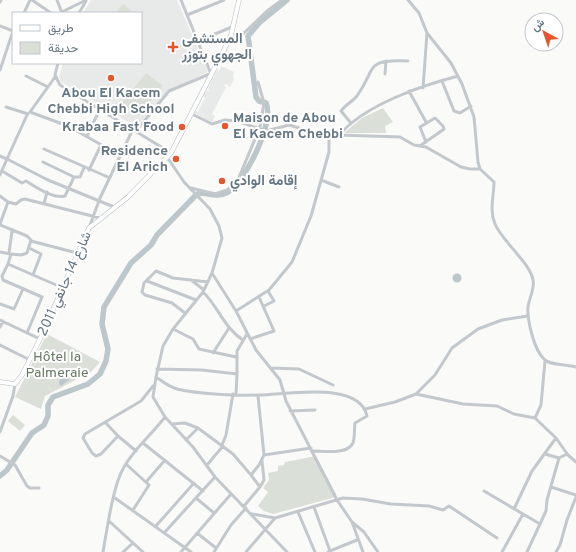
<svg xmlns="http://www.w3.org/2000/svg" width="576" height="552" viewBox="0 0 576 552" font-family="Overpass,Vazirmatn,sans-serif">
  <rect width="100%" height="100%" fill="#fafaf8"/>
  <path fill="#e8e9e9" d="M91 0H177L208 72 169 90 136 127 61 82 59 77 63 63H141V13H83Z
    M221 66 234 72 233 78 234 79 230 87 225 84 224 85 226 87 212 114 215 116 212 122 203 118 205 115 202 117 195 113 196 111 198 112 205 98 203 96 206 91H209L208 88 217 70 219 71Z"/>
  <path fill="#dadfd7" d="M123 4 132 11 130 13H115Z
    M146 73 163 86 139 116 122 103Z
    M383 108 393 122 385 126 386 133H344L362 118Z
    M47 334 100 362 91 372 45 396 41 409 15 397Z
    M13 415 25 425 20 431 8 421Z
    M316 456 336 494V497L273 514 264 511 258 506 268 492 263 488 269 480 268 473 278 471V466L284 465 285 462Z"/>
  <path fill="#bbc7cb" d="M452.5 278a4.5 4.5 0 1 1 9 0a4.5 4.5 0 1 1-9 0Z
    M64 372 69 374V380L61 386 59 384 60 379 59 377Z"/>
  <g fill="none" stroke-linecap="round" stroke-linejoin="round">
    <path stroke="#bbc7cb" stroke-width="5.5" d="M0 476 7 470 32 433 44 425 48 416V405L53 397 88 384 100 374 106 361 108 349 102 324 104 307 131 263 151 245 157 235 196 195C204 189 214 200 228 192 245 182 275 122 266 103L259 101 256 97 248 36 260 22 287 0"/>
    <defs>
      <path id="major" d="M0 382 15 384 22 375 40 339 89 228 128 197 171 153 226 46 231 35 239 0"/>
    </defs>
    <use href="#major" stroke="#b5babe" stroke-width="5"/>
    <path stroke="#c3c8cc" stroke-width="3" d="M32 0 51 13
      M57 0 62 13
      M181 0 211 74
      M408 0 419 13 427 33 451 63 462 84 474 117 478 162 480 169 494 182C494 196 489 210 495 224 502 241 531 264 533 280 535 289 529 298 528 307 527 320 534 350 544 359 550 366 567 364 576 367
      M0 2 1 0
      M62 12 86 0
      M24 13 30 0
      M79 13 86 1
      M187 15 224 0
      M0 26 13 31
      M230 38 243 34 267 11 282 0
      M198 41 232 27
      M58 63 55 75 60 85 171 153
      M0 70 13 31
      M385 74 386 61
      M26 76 48 87
      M55 77 30 112 68 126 121 156
      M442 81 454 111 460 113 471 106
      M423 88 427 33
      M409 91 426 122
      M6 107 28 114
      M192 114 212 124 225 120 237 121 266 131 289 125 329 137 339 135 400 137 414 145 426 147 461 167 470 169H480
      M27 115 7 159 48 180 114 207
      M351 123 341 111C345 105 352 102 357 96 377 68 364 59 408 61
      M136 131 169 91 212 73
      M339 135C365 105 420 86 458 76
      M87 136 100 109
      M420 146C428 140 436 135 444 129L443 126 435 118 420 127 426 142
      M44 149 110 178
      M0 156 7 159 0 175
      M167 157 184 182 210 209 219 226 222 238 212 273 203 292 173 329 163 346 156 377 153 397 165 417 193 447 215 477 287 552
      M89 170 101 145
      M2 171 22 183 26 181C36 187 53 199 65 196L74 177 43 162
      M74 177H80L84 168
      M321 180 339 187
      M191 188 215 194 227 190 237 182 260 127 264 103 258 82
      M0 196 8 202 0 224
      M8 202 16 204 21 200 25 199 100 218
      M44 204 47 192
      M0 225 27 236 31 240 27 253 21 255 11 254
      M89 228 100 198 133 129
      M31 241 77 253
      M29 248 41 254 33 275
      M0 252 11 254 8 264
      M9 253 12 231
      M212 273 236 311 256 350 280 380 286 401 337 500 352 522 364 532 378 552
      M191 280 204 290
      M147 281 196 300
      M203 292C218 306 224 328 243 340
      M0 304 14 309 23 289
      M264 306 274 301 268 291
      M236 311 269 290 292 262 311 216 329 152V137
      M185 313 172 303 145 295 142 292 144 283 156 271 173 278 208 282
      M0 320 40 339
      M0 327 3 321
      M173 329 193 339 199 349 236 357
      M27 333 42 297 3 280 2 276 8 264 63 288
      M250 339 274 331 259 297
      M0 345 30 360
      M213 353 229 328
      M271 368 299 369 333 385
      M157 369 202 370 237 374 236 394
      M237 374V351L247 334
      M156 377C162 381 169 387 177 389 199 394 235 396 259 395 285 395 359 380 367 416L355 423C354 429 355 437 353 443 347 455 324 451 313 451
      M416 394 463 404 497 406 514 414 535 418 556 438 568 455 576 462
      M365 409 395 402 416 394 435 375 452 348 478 329 502 320 528 316
      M290 411 315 410
      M535 418 541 405 545 361
      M105 422 118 436 136 451
      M172 424 185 423 198 428 186 440
      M198 428 233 454 251 475
      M0 432 13 396 15 384
      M118 436 101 454 96 456 92 453 83 438 85 434 141 401 153 386
      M143 443 203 491
      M222 445 226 435 233 394
      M545 454 559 458 567 454
      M264 455 311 448
      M0 456 15 465 27 486 30 488H39
      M126 464 149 485 133 510
      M207 465 223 446
      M146 482 165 460
      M260 487 264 480 262 461
      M551 487 576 495
      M484 491 540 524
      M115 498 191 552
      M196 498 214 513
      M244 506 260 487 251 475 259 465 264 455 258 396
      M314 507 330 551 328 552
      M514 509 532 471 556 438
      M298 512 315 552
      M252 514 275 518 343 498 362 499 391 504 429 506 443 510 449 506 497 538
      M109 521 143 552
      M352 522 363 552
      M155 527 194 483
      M164 533 215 477
      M197 533 216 548
      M330 551 357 540
      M103 552C107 530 113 485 124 467 134 449 152 434 165 417
      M123 552 133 543
      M181 552 231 494
      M214 552 231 525 246 508
      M246 552 275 518
      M502 552 523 514
      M527 552 546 511 547 500 559 458
      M556 552 560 545 567 520 576 497"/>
    <use href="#major" stroke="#fff" stroke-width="4"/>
  </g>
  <g fill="#e4572e" stroke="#fff" stroke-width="1.5">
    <path d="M171 41h4v4h4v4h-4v4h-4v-4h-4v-4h4z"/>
    <circle cx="111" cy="78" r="4"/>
    <circle cx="225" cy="126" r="4"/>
    <circle cx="182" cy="127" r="4"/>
    <circle cx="176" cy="159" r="4"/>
    <circle cx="222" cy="181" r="4"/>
  </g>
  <g text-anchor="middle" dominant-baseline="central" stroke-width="4" stroke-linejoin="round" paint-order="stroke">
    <g font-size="14" font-weight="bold" fill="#657683" stroke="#fff" text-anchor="start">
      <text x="182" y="39">المستشفى<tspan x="182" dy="16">الجهوي بتوزر</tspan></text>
      <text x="111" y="93" text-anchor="middle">Abou El Kacem<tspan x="111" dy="16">Chebbi High School</tspan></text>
      <text x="233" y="118">Maison de Abou<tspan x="233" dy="16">El Kacem Chebbi</tspan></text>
      <text x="174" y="127" text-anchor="end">Krabaa Fast Food</text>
      <text x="168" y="151" text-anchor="end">Residence<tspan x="168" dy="16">El Arich</tspan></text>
      <text x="230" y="181">إقامة الوادي</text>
    </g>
    <g font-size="14" fill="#657683" stroke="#fff">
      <text transform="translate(65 284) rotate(-66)">شارع 14 جانفي 2011</text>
    </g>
    <g font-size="14" fill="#687a64" stroke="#fff">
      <text x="57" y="357">Hôtel la<tspan x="57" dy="16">Palmeraie</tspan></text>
    </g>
  </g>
  <rect x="12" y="12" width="130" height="52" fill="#ffffff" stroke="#c1c8cd"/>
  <rect x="20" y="25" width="20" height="6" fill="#ffffff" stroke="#c1c8cd"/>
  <text x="48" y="32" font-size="12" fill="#657683">طريق</text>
  <rect x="20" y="42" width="20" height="12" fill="#dadfd7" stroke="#c1c8cd"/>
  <text x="48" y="52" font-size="12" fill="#657683">حديقة</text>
  <g transform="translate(544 32) rotate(320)"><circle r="19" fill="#ffffff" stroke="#c1c8cd"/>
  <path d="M0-3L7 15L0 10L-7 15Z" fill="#e4572e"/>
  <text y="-6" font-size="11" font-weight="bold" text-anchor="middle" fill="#657683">ش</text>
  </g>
</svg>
